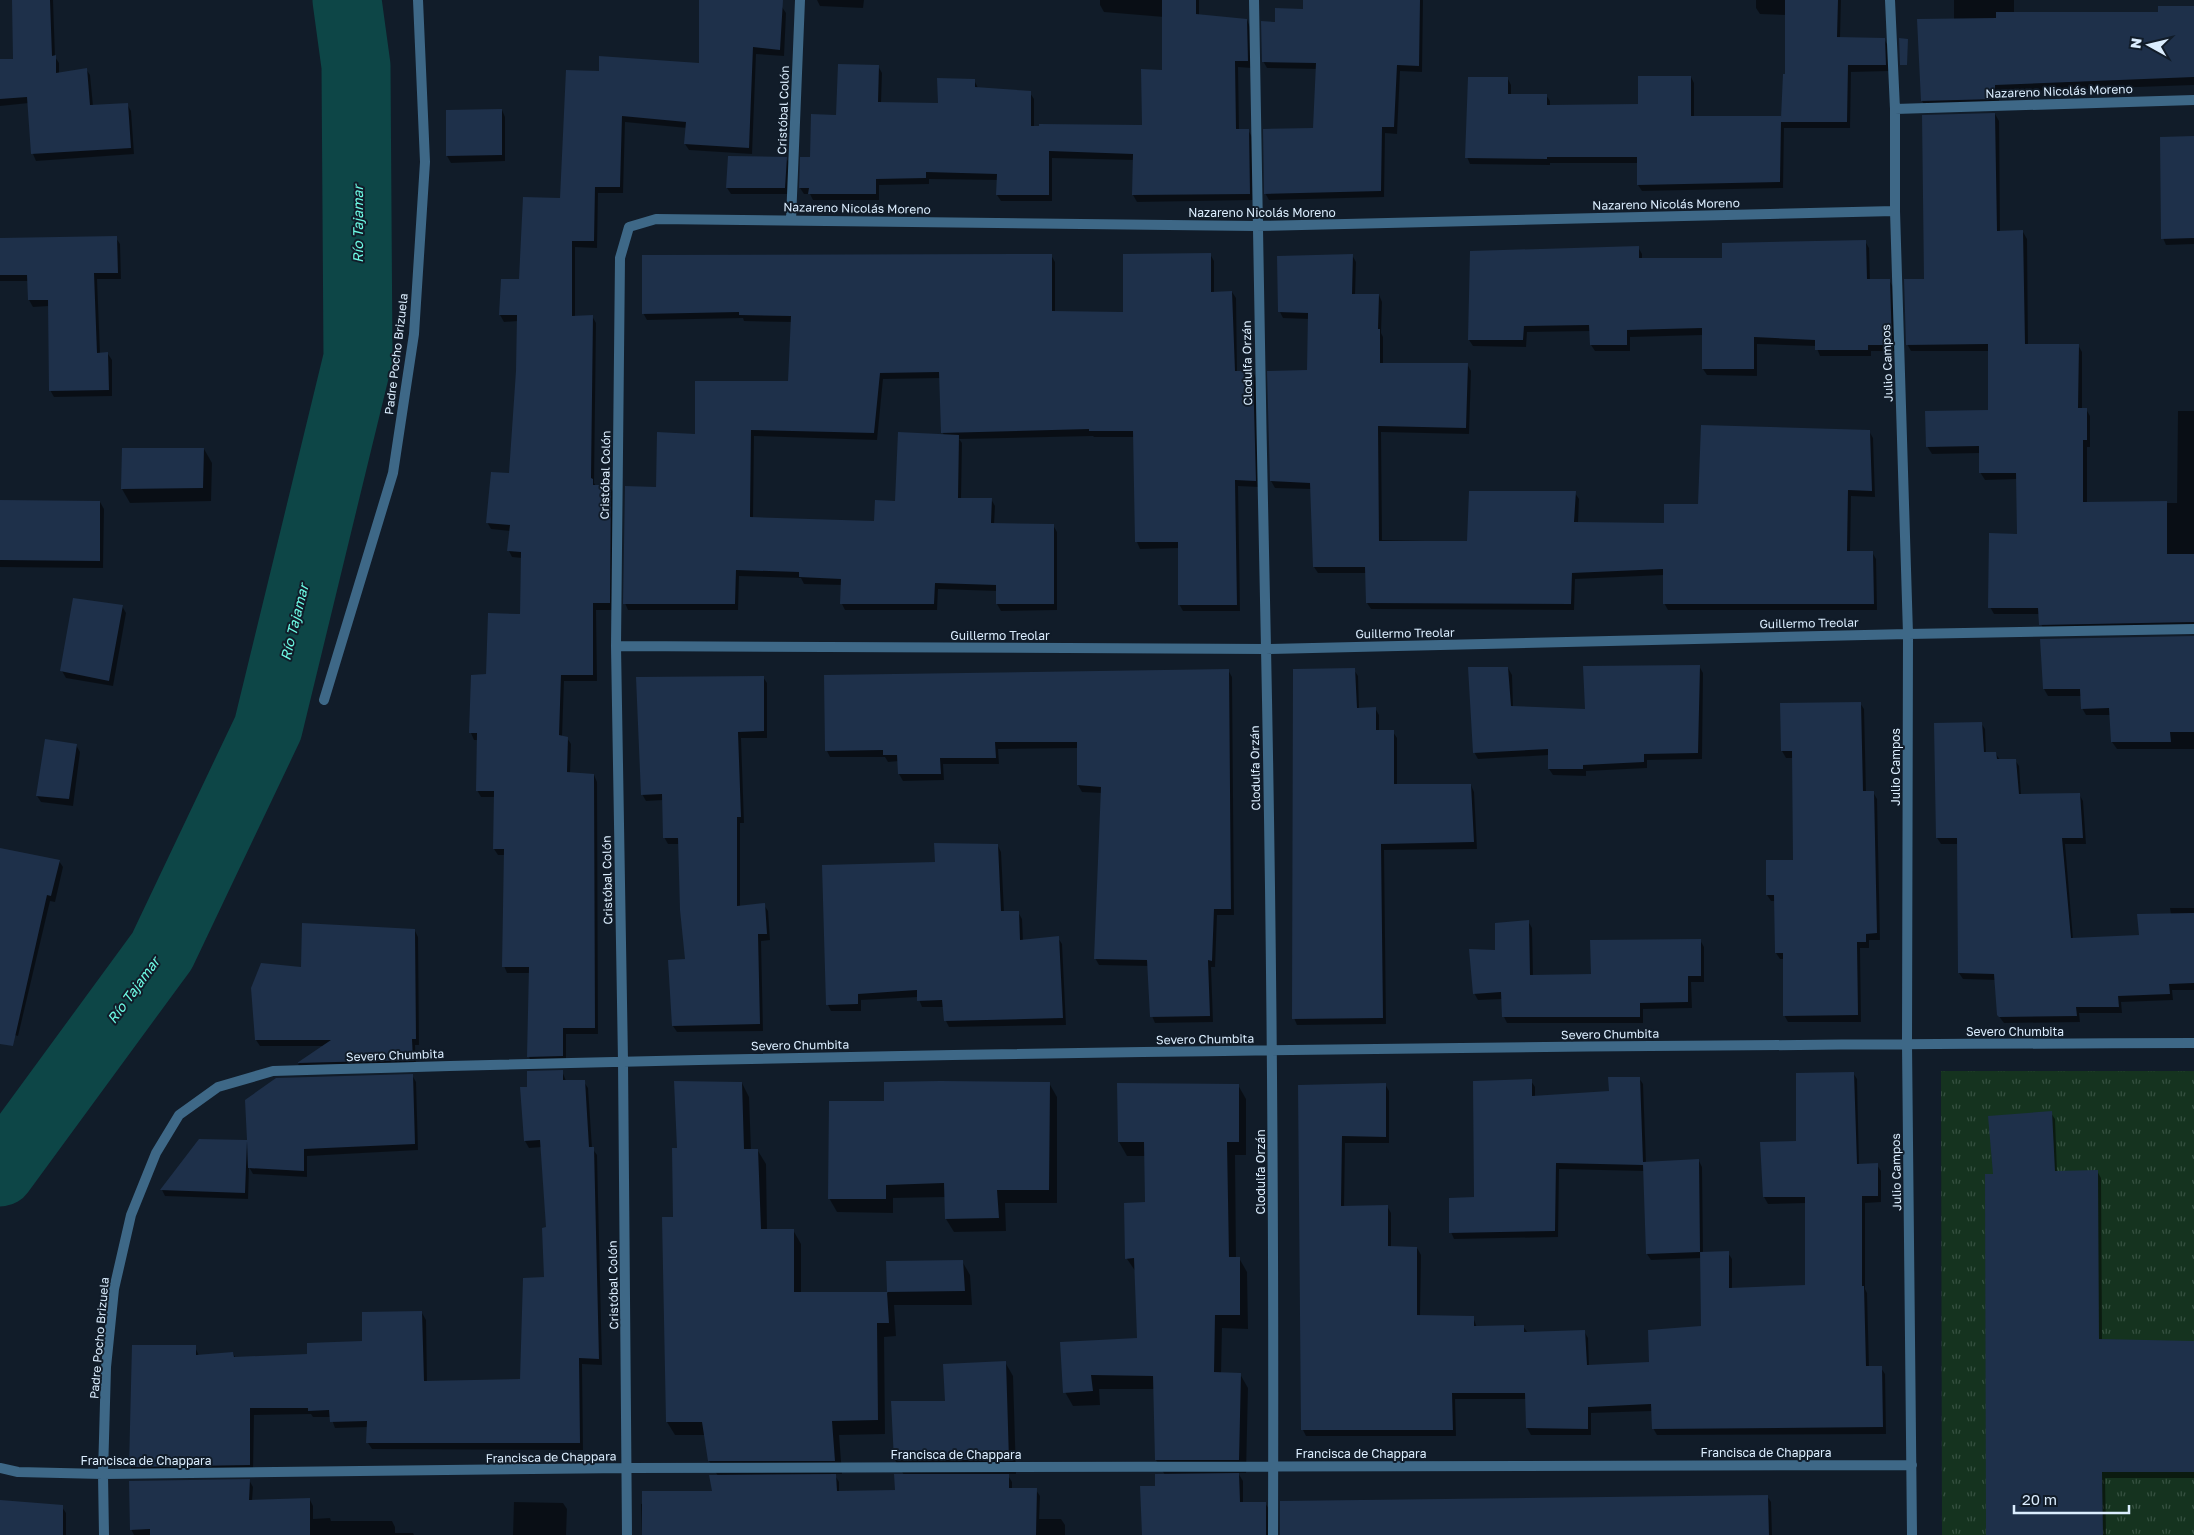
<svg xmlns="http://www.w3.org/2000/svg" width="2194" height="1535" viewBox="0 0 2194 1535" font-family="'Golos Text',sans-serif">
  <defs>
    <pattern id="park-tufts" width="24" height="20" patternUnits="userSpaceOnUse" patternTransform="scale(1.25)"><rect width="24" height="20" fill="#15331f"/><path d="M3 7l-1-3M5 7V3M7 7l1-3M15 17l-1-3M17 17v-4M19 17l1-3" fill="none" stroke="#365141"/></pattern>
  </defs>
  <rect width="100%" height="100%" fill="#111c29"/>
  <path fill="url(#park-tufts)" d="M1941 1071H2194V1535H1942Z"/>
  <path fill="#0007" fill-rule="evenodd" d="M13 0H53L55 57 59 63V74L86 69 90 75 93 106 127 104 131 111 134 154 36 161 33 154 29 103 0 106V61L14 60Z
    M700 0 782 7 786 13 784 56 756 54 752 154 689 150 685 144 687 128 625 122 623 193H598L597 248 575 247V317L592 316 596 323 594 483 596 486 610 487 614 493 613 610H596L597 681H564L562 737 567 738 571 744 570 774 594 775 597 782 598 1034H566V1063H532L529 1057 530 973H507L504 966 505 855H498L494 849 495 797H481L477 790 478 740H474L471 733 472 676 487 675 522 615V558L512 557 509 551 511 531 491 529 487 522 510 474 517 371 518 321 504 322 500 315 502 280 520 281 561 199 600 73 700 65Z
    M817 0H864L863 8 820 6Z
    M1100 0H1199V16L1247 20 1250 27 1251 68 1238 67 1239 130H1248L1252 137 1253 200 1137 202 1133 195 1134 160 1052 158V201H1001L997 195 998 180 929 179V184L879 185V200H813L810 194H804L800 188 811 158 837 116 878 66 882 73 881 103 939 104 974 80 978 88 1030 93 1034 99V127L1143 126 1164 71V17L1104 12 1100 5Z
    M1305 0H1423L1422 72 1400 71 1397 134 1385 133 1384 197 1269 200 1265 193 1314 130 1317 69 1267 68 1263 61 1276 23 1304 10Z
    M1756 0H1841L1840 38 1884 39 1888 46 1889 71 1851 72 1850 128H1784L1783 188 1642 191 1638 185V163H1550V165L1470 164 1467 157 1508 79 1511 85V95H1546L1550 101V106L1639 105 1691 77 1694 83V118L1783 121 1786 76V15L1760 14 1756 8Z
    M1954 0H2014V13H2159L2194 8V85L1999 92V107L1927 109 1922 101 1918 20H1954Z
    M502 110 505 117V161L451 163 447 156V111Z
    M1995 114 1999 121 2000 232H2023L2027 239 2028 345H2078L2082 352V409H2086L2090 416V447H2087V503H2177L2178 411H2194V629L2045 632 2041 624 2040 614H1994L1990 607 2018 535 2017 479 1985 480 1980 472V453L1932 454 1927 446 1989 411V351H1911L1907 344 1925 280Z
    M2194 137V244L2166 245 2163 238Z
    M786 158 790 164 789 194H731L727 188Z
    M116 238 120 244 121 279H97L100 354H108L112 360V396L54 397 50 390 49 306 33 307 29 300V281H0V239Z
    M1865 241 1869 248 1870 281 1889 280 1893 287 1895 351H1871V356H1820L1816 346 1757 344V376L1707 375 1703 369V335L1630 337V351H1595L1591 345V331L1527 332 1526 347 1473 346 1469 340 1638 247 1642 254V259H1724Z
    M1210 254 1214 261V293L1232 292 1236 298 1237 372H1253L1256 378 1259 487 1238 486 1240 611H1183L1179 604V548L1140 549 1137 542 1134 437H1094L1093 436 959 439 962 443 961 499H991L995 506 994 525H1053L1057 532V610L1001 611 997 604V591L938 589 937 610H845L842 604V585L804 584 801 578 739 576 738 610H628L625 603 658 489 696 435 790 382 792 322 744 321 743 318 647 320 643 313 1051 255 1055 262V312L1124 314ZM941 378 942 432 945 436 896 503 876 523 753 518 754 436 877 440 883 379Z
    M1352 255 1356 262 1355 295H1379L1382 302 1381 333 1383 337V364H1467L1471 371 1469 434 1381 432 1382 540 1468 542 1575 493 1579 499 1578 523 1665 525 1699 506 1869 431 1873 438 1875 497 1851 496 1850 552H1872L1876 559 1877 610H1668L1664 603V575L1575 579 1574 610 1371 609 1367 603V573H1318L1314 567 1311 489 1275 488 1271 481 1308 372 1309 319 1283 318 1280 312Z
    M123 449H204L212 463 211 501 130 503 122 489Z
    M0 501 100 502 104 509 103 568 0 567Z
    M122 606 126 613 113 686 66 678 62 671Z
    M2194 637V749H2117L2112 742 2111 715H2086L2082 708V696H2048L2044 689Z
    M1699 666 1703 673 1702 759 1647 760V768L1586 771V776L1553 775 1549 769V755L1478 759 1474 752 1508 668 1512 675 1513 707 1586 710Z
    M1228 670 1232 677 1234 915H1217L1215 967H1211L1213 1022 1155 1023 1152 1016 1149 966 1099 965 1095 958 1102 793 1082 792 1078 785V748L998 749 999 764H943L944 780 903 781 899 774V761L888 762 885 757H830L827 751Z
    M1354 670 1358 676 1359 709 1375 708 1379 715V731L1393 732 1397 738V785H1471L1474 792 1477 849 1384 850 1386 1024 1297 1025 1294 1018Z
    M763 677 767 683V738H741L744 823H740V907L764 905 768 911 770 940 761 941 763 1031 677 1032 673 1026 686 960 679 844H668L664 837V800L646 801 642 794Z
    M1860 703 1864 709 1866 792H1873L1877 799 1880 940H1869V948H1860L1861 1022H1788L1784 1015V959H1780L1776 953V901H1771L1767 895 1795 862 1794 758H1786L1782 751 1781 704Z
    M1981 723 1985 729 1986 754H1996L2000 760H2015L2019 766 2021 795 2079 794 2083 801 2086 844H2065L2073 939 2141 936 2171 915 2170 908H2194V990H2172L2173 1000 2121 1002 2122 1013H2079L2080 1022 2004 1023 1998 1015 1996 980 1963 979 1959 973 1958 844H1941L1937 838Z
    M76 745 80 752 73 806 41 802 37 796Z
    M998 846 1001 852 1004 912H1018L1022 919 1023 941 1058 938 1062 944 1066 1025 949 1027 946 1021 944 1007H922L918 997 861 1000V1011H831L828 1005 936 863Z
    M0 849 59 861 63 867 55 902 50 901 18 1036 0 1031Z
    M1528 921 1532 928 1533 976H1593L1700 940 1704 947V982H1691L1692 1008 1643 1009V1023H1507L1504 1017 1503 999 1478 1000 1474 993 1496 951Z
    M415 931 418 937 419 1045H415L416 1067 302 1070 298 1064 324 1046H260L256 1040 302 969Z
    M562 1071 566 1081 584 1082 588 1088 592 1148 597 1155 602 1365 582 1364 583 1450 372 1449 368 1443V1427L335 1428 331 1417H313L311 1414 254 1415 253 1472 134 1473 130 1466 195 1347 199 1356 233 1353 236 1359 308 1355 363 1342 422 1313 426 1320 427 1382 522 1381 545 1278 547 1229 542 1147 529 1148 525 1141 528 1088Z
    M1853 1073 1857 1079 1859 1165H1877L1881 1171V1202L1865 1203V1289L1867 1293 1869 1368H1881L1885 1374 1886 1434 1657 1435 1653 1428 1652 1411 1591 1413V1435H1531L1527 1428 1526 1399H1455L1456 1436H1306L1303 1430 1300 1086 1385 1084 1389 1091V1143H1345L1344 1207 1387 1206 1391 1213V1248H1417L1421 1255 1420 1316 1473 1317 1477 1328 1523 1326 1528 1333 1584 1331 1588 1338 1589 1367 1650 1363 1703 1328 1701 1258 1651 1260 1647 1254 1644 1171 1559 1169 1558 1237 1454 1239 1451 1232 1475 1198 1531 1081 1535 1087V1097L1611 1093 1639 1078 1643 1084 1646 1163 1699 1161 1702 1167 1703 1253H1728L1732 1259V1289L1806 1286V1203L1768 1204 1764 1197 1762 1143H1798Z
    M412 1075 416 1082 418 1150 307 1156V1177L253 1174 249 1167 248 1199 165 1196 162 1190 200 1140 248 1141Z
    M742 1083 749 1097 751 1150 758 1151 766 1164 767 1230H793L801 1244V1293H888V1262L962 1261 970 1275 972 1305H894L896 1336 884 1337 885 1434 839 1435 842 1474H834L839 1482V1492L896 1491 904 1475 895 1460 892 1402H946L1005 1362 1013 1376 1016 1474H1007L1012 1482V1490H1036L1040 1496 1039 1519H1061L1065 1525V1535H642L641 1504 713 1493 718 1476 709 1461 705 1435H675L667 1422 678 1149Z
    M1049 1083 1057 1097V1203H1005L1006 1231 954 1232 946 1219V1197L893 1198V1213L837 1212 829 1198 885 1102Z
    M1119 1084 1238 1085 1246 1099V1155H1235L1236 1258H1239L1247 1272 1248 1329 1222 1328 1221 1374H1240L1248 1388 1246 1473H1238L1243 1481V1503H1265L1269 1509V1535H1143L1156 1487 1165 1475 1156 1460 1155 1389H1099L1100 1405 1073 1406 1065 1392 1138 1339 1136 1272 1127 1259 1146 1204V1156H1127L1119 1142Z
    M2051 1113 2055 1119 2057 1173 2097 1171 2101 1178 2102 1341 2194 1342V1478H2105L2106 1535H1987L1995 1175Z
    M249 1480 253 1487 252 1501 310 1500 313 1506V1519L330 1518 331 1521H392L395 1527V1533H413L414 1535H134L131 1529Z
    M1767 1496 1771 1502 1772 1535H1281Z
    M0 1501 62 1507 66 1513V1535H0Z
    M514 1502 563 1503 567 1509 566 1535H513Z"/>
  <g fill="none" stroke-linecap="round" stroke-linejoin="round">
    <path stroke="#0d4647" stroke-width="69" d="M0 1172 162 951 268 728 358 358 356 66 347 0"/>
  </g>
  <path fill="#1e304a" d="M12 0H50L52 56 56 55V73L87 68 90 105 128 103 131 148 31 154 27 97 0 99V59H13Z
    M699 0H783L780 50 753 47 749 148 684 144 686 122 622 116 620 187H595L594 241H572V316L593 315 591 478 593 479V485H611L610 603H593V675H561L559 735 568 737 567 772 594 774 595 1028H563V1056L527 1057 529 967H502L504 849H493L494 791H476L477 733H469L471 675 486 674 488 613 520 614 521 552 507 551 510 525 486 523 491 472 509 473 516 371 517 315H499L501 279H519L523 197 560 198 566 70 599 71V56L699 63Z
    M1162 0H1196V14L1247 19 1248 61H1235L1236 129H1249L1250 194 1132 195 1133 154 1049 151V195H996L997 174 926 172V178L876 179V194H808L809 188H799L800 157H810L811 114 836 115 838 64 879 65 878 102 938 103 937 78 975 79V87L1031 91V126H1039V124L1142 125 1141 69 1162 70Z
    M1303 0H1420L1419 66 1397 65 1394 127H1382L1381 191 1264 194 1263 129 1313 128 1316 63 1262 62 1261 21 1275 22V8L1303 9Z
    M1785 0H1838L1837 37 1885 38 1886 65H1848L1847 122H1781L1780 182 1637 185V157H1547V159L1465 158 1468 77H1508V94H1547V105L1638 104V76H1691V116H1781V118L1783 74H1785Z
    M2158 6H2194V77L1995 85V99L1921 101 1917 19 1996 18V12H2158Z
    M1899 38 1908 39 1907 65H1900Z
    M502 109V155L446 156V110Z
    M1995 113 1997 231 2023 230 2025 344H2079L2078 408H2087V440H2083V502L2167 501V554H2194V622L2039 625 2038 608H1988L1989 533 2017 534 2016 473H1979V446L1926 447 1925 411 1988 410V344L1906 345 1904 279H1924L1922 115Z
    M2194 136V238L2161 239 2160 137Z
    M728 156 787 157 785 188H726Z
    M117 236 118 273H94L97 353 108 352 109 390 49 391 48 300H28L27 275H0V238Z
    M1866 240 1867 279H1890L1892 345H1868V350H1815V340L1754 337V369H1702V328L1627 330V345H1590L1589 325 1524 326 1523 340H1468L1470 251 1639 246V258H1722V243Z
    M1211 253V292L1232 291 1235 371H1253L1256 481 1235 480 1237 605H1178V542H1135L1133 431H1089V429L941 433 939 372 880 373 874 433 751 430 750 517 874 521 875 500 895 501 898 432 959 435 958 498H992L991 523 1054 524V604H996V585L935 583 934 604H840L841 579 799 577V572L736 570 735 604H623L625 486 656 487 657 432 695 434V381H788L791 316 739 315V312L642 314V255L1052 254V311L1123 312V254Z
    M1353 254 1352 294H1379L1378 329H1380V363H1468L1466 428 1378 426 1379 541H1467L1469 491H1576L1574 522 1664 523V504H1698L1701 425 1870 430 1872 491 1848 490 1847 551H1873L1874 604H1663V569L1572 573 1571 604 1366 603 1365 567H1313L1310 483 1270 481 1267 371 1307 370 1308 313 1278 312 1277 256Z
    M122 448H204L203 488 121 489Z
    M0 500 100 501V561L0 560Z
    M73 598 123 605 109 681 60 671Z
    M2194 636V732H2170L2171 742H2111L2109 708 2081 709 2080 689H2043L2040 639Z
    M1700 665 1698 753 1644 754V762L1583 765V769H1548V749L1473 753 1468 667H1508L1511 706 1585 709 1583 666Z
    M1355 668 1357 708 1376 707V730H1394V784H1471L1474 842 1381 844 1383 1018 1292 1019 1293 669Z
    M1229 669 1231 909H1214L1212 961 1208 960 1210 1016 1150 1017 1147 960 1094 959 1101 787 1077 785V742H995L996 758H940L941 774H898L897 755H883V750L825 751 824 675Z
    M764 676V731L738 732 741 817H737V906L765 903 767 934H758L760 1024 672 1026 668 960 685 959 680 910 678 838H663L662 794 641 795 636 677Z
    M1861 702 1863 791H1874L1877 933 1866 934V942H1857L1858 1015 1783 1016V953H1775L1774 895H1766V860H1793L1792 751H1781L1780 703Z
    M1982 722 1984 752H1996L1997 759H2016L2019 794 2080 793 2083 838H2062L2071 938 2139 935 2137 914 2194 913V983L2169 984 2170 994 2118 996 2119 1007H2076L2077 1016 1999 1017 1997 1015 1994 974 1958 973 1957 838H1936L1934 723Z
    M45 739 77 744 69 799 36 796Z
    M934 843 998 844 1001 911H1019L1020 940 1059 936 1063 1018 944 1021 942 1000 917 1001V990L858 994V1004L826 1005 822 865 935 862Z
    M0 848 60 860 51 896 47 895 13 1046 0 1044Z
    M1529 920 1530 975 1591 974 1590 940 1701 939V976H1688V1002L1640 1003V1017H1502L1501 992 1473 994 1469 949 1495 950V923Z
    M302 923 415 929 416 1039H412L413 1060 297 1063 331 1040H255L251 988 261 963 301 967Z
    M563 1070V1080H585L589 1147H594L599 1359 579 1358 580 1443H366L367 1421 330 1422 329 1410 308 1411V1408H250V1465L129 1467 132 1345H196V1355L233 1352 234 1357 307 1354V1343L362 1341V1312L422 1311 424 1381 520 1379 523 1278 544 1277 542 1228 546 1227 540 1140 524 1141 520 1087H527V1071Z
    M1854 1072 1857 1164 1878 1163V1196H1862V1286H1864L1866 1366H1882L1883 1427 1652 1429 1651 1404 1588 1407V1429L1526 1428 1525 1393H1452L1453 1430H1301L1298 1085 1386 1083V1137L1342 1136 1341 1206 1388 1205V1246L1417 1247V1315L1474 1316V1326L1524 1325V1332L1585 1330 1587 1365 1649 1362 1648 1330 1701 1326 1700 1252 1729 1251V1288L1805 1285V1197H1763L1760 1142 1796 1141V1073Z
    M413 1074 415 1144 304 1149V1171L248 1168 247 1141 245 1193 160 1190 199 1139 247 1140 245 1100 276 1078Z
    M1608 1077H1640L1643 1162 1699 1159 1700 1252 1646 1254 1643 1165 1556 1163 1555 1231 1449 1233V1198L1474 1197 1473 1081 1532 1079V1096L1609 1091Z
    M674 1081 742 1082 744 1149H758L761 1229H794V1292H887L886 1261 963 1260 965 1291 887 1292 889 1323H877L878 1420 832 1421 835 1461H708L702 1422H666L662 1217H673L672 1148H677Z
    M940 1081 1050 1082 1049 1190H997L999 1218 945 1219 944 1183 886 1185V1199H828L829 1101H884V1082Z
    M1117 1083 1239 1084V1142H1227L1229 1257H1240V1315H1215L1214 1372 1241 1373 1239 1460H1155L1153 1376 1091 1375 1093 1391 1063 1393 1060 1342 1137 1338 1134 1258 1125 1259 1124 1203 1145 1202 1144 1142H1118Z
    M2052 1111 2055 1171 2098 1170 2099 1339 2194 1341V1472H2102L2103 1535H1986L1985 1174H1993L1988 1116Z
    M1006 1361 1009 1460H894L891 1401H945L943 1364Z
    M1239 1473 1240 1502H1266V1535H1142L1140 1486H1155V1474Z
    M836 1474 837 1491 895 1490 894 1474H1009V1488H1037L1036 1535H642V1491H712L709 1475Z
    M250 1479 249 1500 310 1498V1535H150V1529L130 1530 129 1481Z
    M1768 1495 1769 1535H1280V1501Z
    M0 1500 63 1505V1535H0Z"/>
  <g fill="none" stroke-linecap="round" stroke-linejoin="round">
    <path stroke="#3e6887" stroke-width="10" d="M1254 0C1256 216 1262 432 1266 648 1272 943 1274 1239 1273 1535
      M1890 0 1895 109V211L1908 634 1907 1044 1912 1535
      M1895 109 2194 100
      M791 220 800 0
      M616 646 1266 649 1908 634 2194 629
      M324 700 393 473 414 334 425 162 418 0
      M0 1468 18 1472 103 1474 627 1468 1912 1465
      M104 1535 103 1474 106 1367 114 1289 131 1215 156 1153 179 1115 218 1087 273 1071C913 1052 1553 1045 2194 1043
      M627 1535 623 1061 616 646 620 258 629 227 656 219 1256 226 1895 211"/>
  </g>
  <g text-anchor="middle" dominant-baseline="central" stroke-width="4" stroke-linejoin="round" paint-order="stroke">
    <g font-size="12" fill="#dbedfe" stroke="#111c29">
      <text transform="translate(2059 91) rotate(-2)">Nazareno Nicolás Moreno</text>
      <text transform="translate(783 110) rotate(-88)">Cristóbal Colón</text>
      <text transform="translate(1666 204) rotate(-1)">Nazareno Nicolás Moreno</text>
      <text transform="translate(857 208) rotate(1)">Nazareno Nicolás Moreno</text>
      <text x="1262" y="212">Nazareno Nicolás Moreno</text>
      <text transform="translate(396 354) rotate(-83)">Padre Pocho Brizuela</text>
      <text transform="translate(1247 363) rotate(-91)">Clodulfa Orzán</text>
      <text transform="translate(1887 363) rotate(-92)">Julio Campos</text>
      <text transform="translate(605 475) rotate(-89)">Cristóbal Colón</text>
      <text transform="translate(1809 623) rotate(-1)">Guillermo Treolar</text>
      <text transform="translate(1405 633) rotate(-1)">Guillermo Treolar</text>
      <text x="1000" y="635">Guillermo Treolar</text>
      <text transform="translate(1895 767) rotate(-90)">Julio Campos</text>
      <text transform="translate(1255 768) rotate(-91)">Clodulfa Orzán</text>
      <text transform="translate(607 880) rotate(-91)">Cristóbal Colón</text>
      <text x="2015" y="1031">Severo Chumbita</text>
      <text transform="translate(1610 1034) rotate(-1)">Severo Chumbita</text>
      <text transform="translate(1205 1039) rotate(-1)">Severo Chumbita</text>
      <text transform="translate(800 1045) rotate(-1)">Severo Chumbita</text>
      <text transform="translate(395 1055) rotate(-2)">Severo Chumbita</text>
      <text transform="translate(1260 1172) rotate(-90)">Clodulfa Orzán</text>
      <text transform="translate(1896 1172) rotate(-91)">Julio Campos</text>
      <text transform="translate(613 1285) rotate(-91)">Cristóbal Colón</text>
      <text transform="translate(99 1338) rotate(-85)">Padre Pocho Brizuela</text>
      <text x="1766" y="1452">Francisca de Chappara</text>
      <text x="1361" y="1453">Francisca de Chappara</text>
      <text x="956" y="1454">Francisca de Chappara</text>
      <text transform="translate(551 1457) rotate(-1)">Francisca de Chappara</text>
      <text x="146" y="1460">Francisca de Chappara</text>
    </g>
    <g font-size="14" font-style="italic" fill="#6dfae4" stroke="#111c29">
      <text transform="translate(357 224) rotate(-90)">Río Tajamar</text>
      <text transform="translate(294 622) rotate(-76)">Río Tajamar</text>
      <text transform="translate(133 990) rotate(-54)">Río Tajamar</text>
    </g>
  </g>
  <g transform="translate(2149 45) rotate(278)" stroke="#111c29" stroke-width="4" paint-order="stroke">
  <path d="M0-4L9 19L0 12L-9 19Z" fill="#dbedfe"/>
  <text y="-8" font-size="14" font-weight="bold" text-anchor="middle" fill="#dbedfe">N</text>
  </g>
  <path d="M2014 1505v8h115v-8" fill="none" stroke="#dbedfe" stroke-width="2.5"/>
  <text x="2022" y="1505" font-size="15" fill="#dbedfe" stroke="#111c29" stroke-width="4" paint-order="stroke">20 m</text>
</svg>
